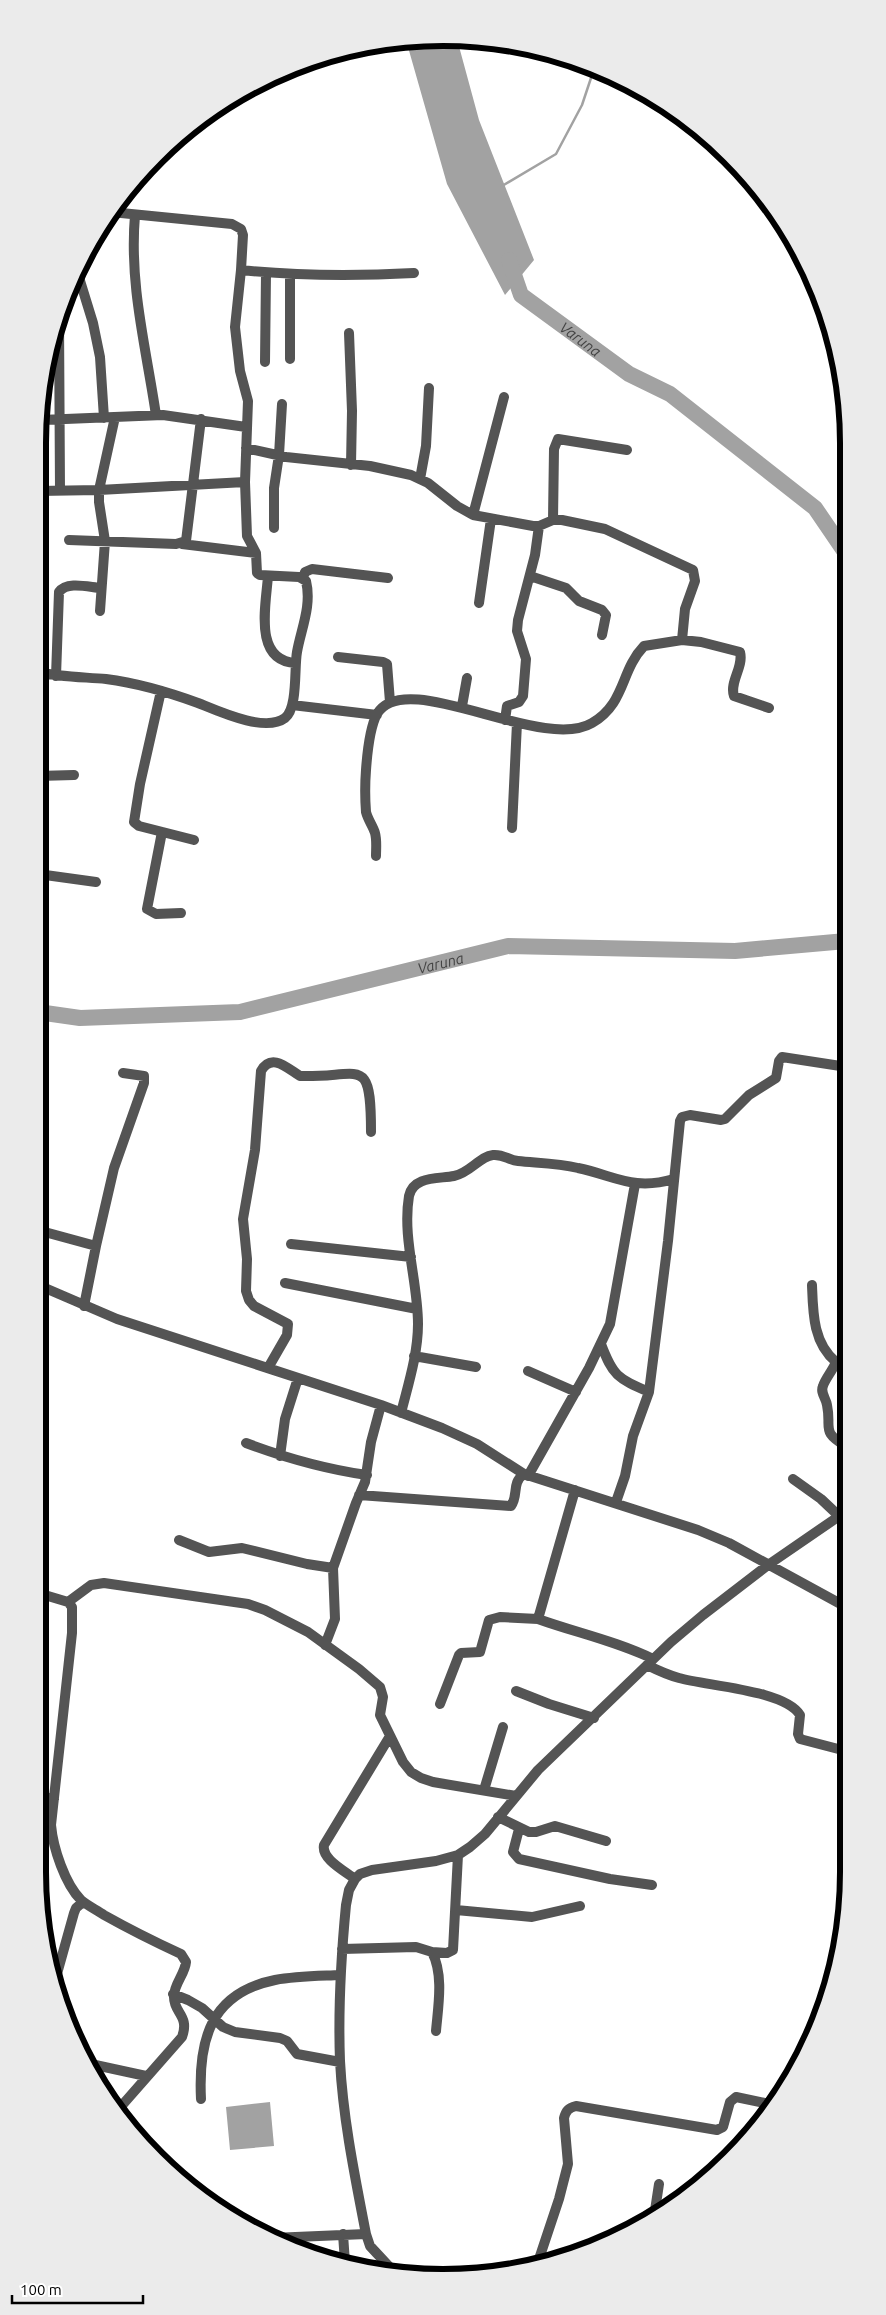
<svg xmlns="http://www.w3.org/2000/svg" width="886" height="2315" viewBox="0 0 886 2315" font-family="Ubuntu,sans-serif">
  <rect width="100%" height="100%" fill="#fff"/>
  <path fill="#a2a2a2" d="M457 39 479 120 534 260 505 295 447 184 406 40Z
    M270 2102 274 2146 230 2150 226 2107Z"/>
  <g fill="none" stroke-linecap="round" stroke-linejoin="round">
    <path stroke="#a2a2a2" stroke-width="2.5" d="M502 186 556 154 582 105 593 72"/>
    <g stroke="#a2a2a2" stroke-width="16">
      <path id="s1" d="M509 260 521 295 629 374 670 394 815 508 845 552"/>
      <path id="s2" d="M38 1012 80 1018 240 1012 508 946 735 951 846 941"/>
    </g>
    <path stroke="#545454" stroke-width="10" d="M135 215C129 285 146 347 156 415
      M241 270C299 276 356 276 414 273
      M77 271 93 323 100 357 104 418
      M290 274V359
      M59 318 60 491
      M349 333 352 411 351 465
      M265 362 266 273
      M41 420 163 415 246 427
      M246 448 286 457 370 466 411 475 428 483 457 506 473 515 533 526H539L553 520H562L605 529 693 570 695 581 685 609 682 640
      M420 479 426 446 429 388
      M38 491 99 490 245 482
      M473 515 504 397
      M553 520 554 449 558 439 627 450
      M274 528V488L279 455 282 404
      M69 540 176 544 186 541 201 419
      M182 544 256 553
      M268 576C266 605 253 661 296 663
      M530 576 566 588 579 601 602 610 606 615 602 635
      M303 578 305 572 312 569 388 578
      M479 603 491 519
      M100 611 105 541 99 502V490L115 417
      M338 657 383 662 387 664 390 702
      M38 672C60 677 83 677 106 679 137 683 168 692 198 703 218 711 265 733 285 718 298 708 294 668 297 652 301 629 312 606 306 581L299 577 260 575 257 573 256 553 247 536 245 482 248 401 240 371 235 327 241 270 243 235 241 229 232 224 111 212
      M56 676 59 592C67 581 88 587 101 588
      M161 691 140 784 134 822 139 826 194 840
      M292 705 377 715
      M462 706 467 678
      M505 720 507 706 519 702 523 696 526 659 517 631 518 620 535 555 539 526
      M38 776 74 775
      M41 776 44 674
      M512 828 517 723
      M162 832 147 909 156 914 181 913
      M376 856C376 849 377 840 375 833 373 826 368 820 366 812 365 799 365 783 366 770 367 756 370 727 377 714 405 666 542 753 592 723 626 703 620 671 644 646L682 640 701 642 740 652C744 667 729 682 734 696L769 708
      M38 874 96 882
      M41 1231 96 1246
      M291 1244 411 1257
      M285 1283 417 1309
      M38 1285 117 1319 381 1405 442 1428 477 1444 524 1474 698 1530 729 1543 848 1608
      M812 1285C813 1313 813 1343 836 1362 833 1370 825 1379 823 1386 820 1393 826 1398 827 1405 832 1429 820 1431 847 1447
      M84 1306 96 1246 114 1168 144 1083V1076L123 1073
      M601 1344C613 1376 617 1378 649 1392
      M414 1356 476 1367
      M836 1362 847 1365
      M268 1368 287 1335 288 1324 254 1306 249 1300 246 1291 247 1259 243 1219 255 1150 261 1071C272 1052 288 1069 300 1076 361 1078 371 1053 371 1132
      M528 1371 576 1392
      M401 1413C408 1385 418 1354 418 1324 418 1282 402 1238 409 1196 413 1176 438 1179 454 1176 470 1173 480 1156 493 1155 504 1154 508 1160 518 1161 538 1163 558 1163 578 1168 616 1176 633 1191 674 1179
      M246 1443C286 1458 325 1469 367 1475
      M280 1456 285 1419 298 1378
      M528 1476 589 1368 610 1324 635 1184
      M793 1479 821 1499 839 1516
      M359 1495 511 1506C519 1495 511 1483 524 1474
      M616 1502 625 1476 633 1436 649 1392 668 1241 680 1121 682 1117 690 1115 721 1120 725 1119 749 1095 776 1078 779 1061 782 1057 847 1067
      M179 1540 209 1552 242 1548 307 1564 333 1568
      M38 1593 68 1602 72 1607V1633L51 1825C53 1848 65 1884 81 1900 88 1906 97 1910 104 1915 129 1929 155 1942 181 1954L186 1962C185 1974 174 1984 174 1996 173 2013 190 2015 182 2037L117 2111
      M68 1602 91 1585 104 1583 248 1604 265 1610 308 1632 359 1669 380 1687 383 1697 380 1715 403 1762 411 1772 421 1778 433 1782 516 1796
      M538 1619C577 1633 616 1641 653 1659
      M325 1645 335 1619 333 1568 356 1503 365 1482 371 1442 381 1405
      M647 1665C657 1670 668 1675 679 1678 707 1686 785 1690 800 1715L798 1734 800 1739 846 1751
      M516 1691 549 1704 594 1718
      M440 1704 459 1655 461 1653 480 1652 489 1620 500 1617 538 1619 575 1490
      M484 1790 503 1727
      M38 1796 54 1799
      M498 1817 529 1832H536L555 1826 606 1841
      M519 1829 513 1852 519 1859 610 1879 652 1885
      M355 1879C345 1871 321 1859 324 1845L390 1736
      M456 1910 532 1917 580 1906
      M342 1949 416 1947 432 1952C444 1975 438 2007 436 2031
      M432 1952 447 1953 453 1950 458 1855
      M55 1981 74 1913 76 1908 83 1902
      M173 1994 188 2000 202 2008 223 2027 235 2032 280 2038 287 2041 297 2054 340 2062
      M86 2063 146 2076
      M201 2099C198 2039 211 1993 275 1980 296 1976 319 1976 340 1975
      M654 2217 659 2184
      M343 2234 345 2263
      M272 2238 366 2234
      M537 2265 559 2199 568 2164 564 2118C566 2111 568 2108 576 2106L717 2130 723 2127 730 2102 736 2097 774 2105
      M396 2274 370 2246 366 2234C355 2177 343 2119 340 2061 338 2009 341 1957 346 1905L349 1890 355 1879 360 1874 372 1870 436 1861 458 1855 470 1847 485 1834 538 1770 671 1642 703 1615 768 1565 848 1510"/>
  </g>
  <g text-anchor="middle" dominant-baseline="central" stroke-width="4.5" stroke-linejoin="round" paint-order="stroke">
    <g font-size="15" font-style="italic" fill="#434343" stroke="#fff">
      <text stroke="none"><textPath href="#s1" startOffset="111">Varuna</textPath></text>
      <text stroke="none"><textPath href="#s2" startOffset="409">Varuna</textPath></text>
    </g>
  </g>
  <path d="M0 0H886V2315H0ZM443 46H443A397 397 0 0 1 840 443V1872A397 397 0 0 1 443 2269H443A397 397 0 0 1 46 1872V443A397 397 0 0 1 443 46Z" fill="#ebebeb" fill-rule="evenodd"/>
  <path fill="none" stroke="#000" stroke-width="6" d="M443 46H443A397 397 0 0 1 840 443V1872A397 397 0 0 1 443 2269H443A397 397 0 0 1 46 1872V443A397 397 0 0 1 443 46Z"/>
  <path d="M12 2295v8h131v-8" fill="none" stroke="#000000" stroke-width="2.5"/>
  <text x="20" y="2295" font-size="15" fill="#000000" stroke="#ffffff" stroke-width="4" paint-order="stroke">100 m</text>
</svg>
